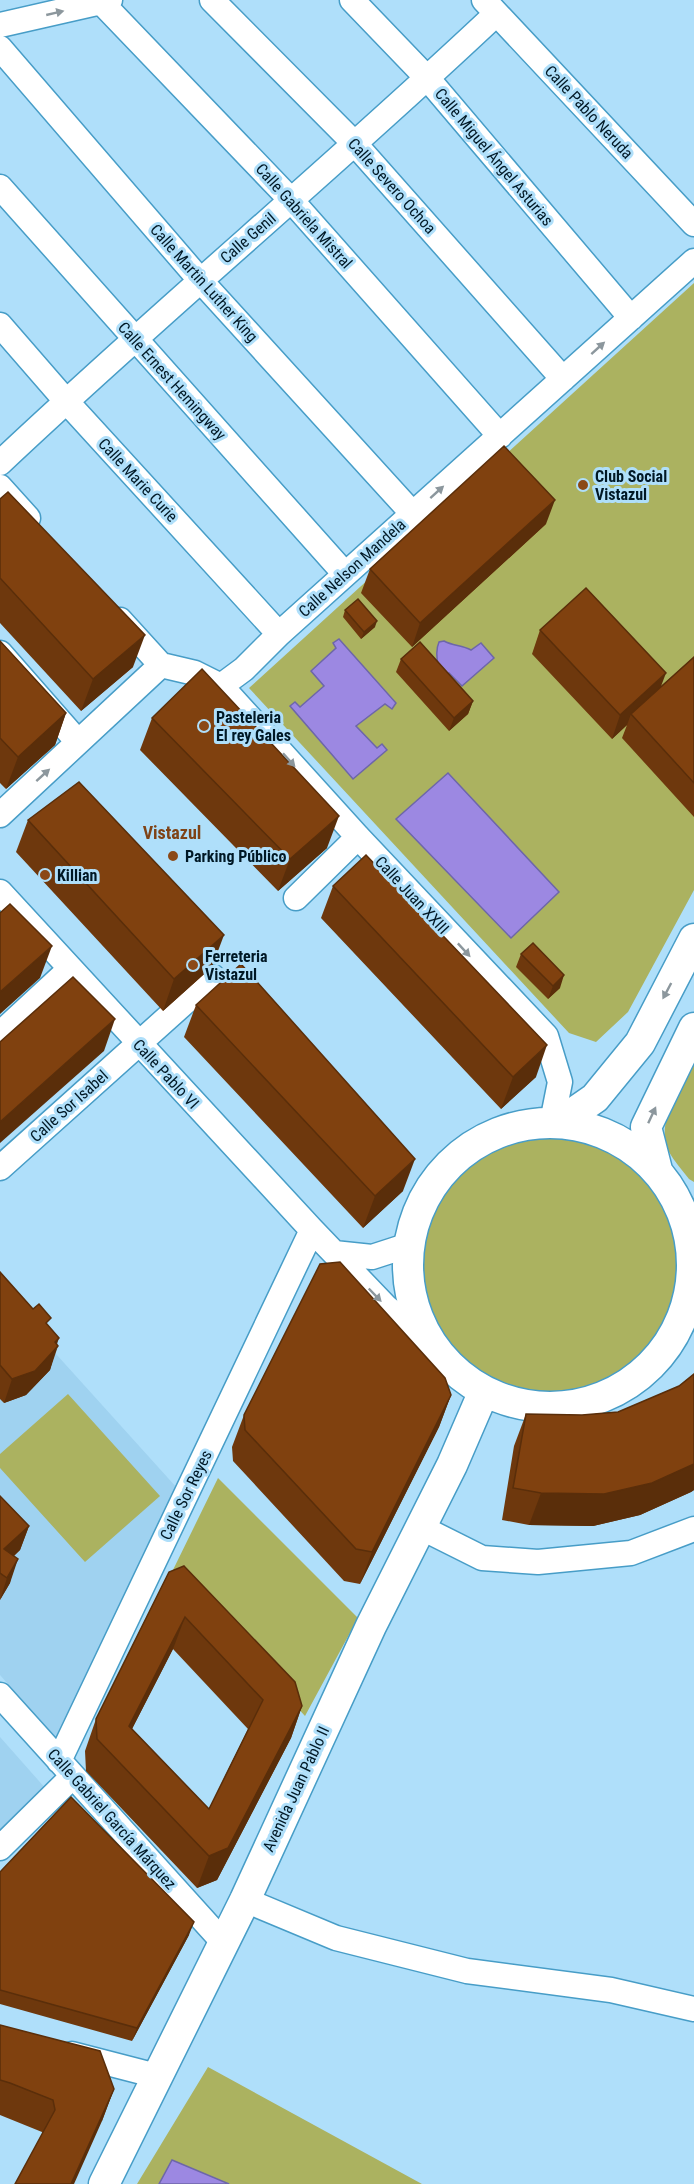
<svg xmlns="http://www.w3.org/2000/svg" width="694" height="2184" viewBox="0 0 694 2184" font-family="'Roboto Condensed',sans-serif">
  <rect width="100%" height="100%" fill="#afdffa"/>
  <path fill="#9fd2f0" d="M0 1292 177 1488 57 1739 0 1675Z
    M0 1737 46 1789 0 1831Z"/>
  <path fill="#abb260" d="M694 283V890L628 1012 596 1042 569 1033 249 688Z
    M694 1058V1182L689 1179C682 1170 674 1161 669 1152 654 1125 682 1082 694 1058Z
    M410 1265a141 141 0 1 1 282 0a141 141 0 1 1-282 0Z
    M68 1394 160 1496 85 1562 0 1468V1454Z
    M218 1478 358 1618 305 1716 172 1572Z
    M208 2067 422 2184H137Z"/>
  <path fill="#9c88e2" stroke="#6d66a9" stroke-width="1.5" d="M339 639 396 703 392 709 385 704 356 726 377 748 382 744 387 750 353 779 290 706 295 702 300 707 324 686 311 671 336 648 333 643Z
    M444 641C453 646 462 645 471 650L481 643 494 658 462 686 449 673 442 678C438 667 434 653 439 642Z
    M448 773 559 892 511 938 396 819Z
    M172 2160 229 2184H159Z"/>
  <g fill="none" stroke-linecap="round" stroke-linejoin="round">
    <defs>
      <path id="minor" d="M212 0 355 144 563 379
        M352 0 428 79 631 318
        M484 0 694 224
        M101 2 291 200 500 436
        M0 25 110 0
        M0 48 200 280 413 514
        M0 187 345 574
        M0 325 66 401 279 634
        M0 463C162 310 334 167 496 14
        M0 487 28 518
        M120 620 161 665
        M0 653 78 742
        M221 686 244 669 279 634 694 261
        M0 815 161 665 195 673 221 686 358 837 546 1036 560 1082 552 1122
        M0 892 312 1230 386 1307 432 1345
        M296 898 358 837
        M0 1034 70 969
        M0 1168 213 977
        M687 1224 694 1223
        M334 1253 372 1257 409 1245
        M420 1527 482 1558 538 1562 631 1553 694 1529
        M0 1695 224 1943
        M59 1761 312 1230
        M0 1848 73 1776
        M245 1900 336 1938 467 1971 611 1990 694 2009
        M72 2054 157 2076"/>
      <path id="major" d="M559 1123 595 1098 640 1043 694 939
        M408 1265a142 142 0 1 1 284 0a142 142 0 1 1-284 0Z
        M657 1170 646 1127 694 1028
        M104 2184 245 1900 371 1626 452 1465 484 1391"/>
    </defs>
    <use href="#minor" stroke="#479dc7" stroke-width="27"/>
    <use href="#major" stroke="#479dc7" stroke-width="33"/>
    <use href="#minor" stroke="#fff" stroke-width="24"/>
    <use href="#major" stroke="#fff" stroke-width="30"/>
  </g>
  <path fill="#6e380d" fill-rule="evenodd" d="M0 499 133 667 81 711 0 623Z
    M546 524 412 647 361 593 370 569Z
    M345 610 375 627 361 639 343 617Z
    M540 630 661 686 694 657V817L622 738 627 725 612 739 532 654Z
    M0 641 66 713 55 745 6 789 0 783Z
    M401 659 473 701 468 714 449 731 396 672Z
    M152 718 327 848 278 891 140 750Z
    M28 820 212 967 163 1011 16 852Z
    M333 886 536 1077 501 1109 321 918Z
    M521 954 560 988 548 999 516 967Z
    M196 1005 403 1191 363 1228 184 1037Z
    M0 1272 48 1326 57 1344 50 1370 26 1395 4 1403 0 1399Z
    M694 1374V1490L691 1492 640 1515 593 1526 529 1525 502 1520 514 1446 526 1414 582 1415 618 1412 679 1386Z
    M451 1395 439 1427 360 1584 344 1581 233 1461 232 1447 244 1415Z
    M0 1496 29 1526 20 1550 14 1556 10 1583 0 1600Z
    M169 1572 302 1706 291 1738 217 1880 197 1888 86 1771 85 1751 96 1719ZM173 1649 248 1729 209 1809 132 1729Z
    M0 1872 189 1935 132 2041 0 2004Z
    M0 2025 114 2089 102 2121 42 2134V2132L0 2115Z"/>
  <path fill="#5a2e0a" d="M555 500 546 524 412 647 420 623Z
    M377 621 375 627 361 639 364 632Z
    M145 635 133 667 81 711 93 679Z
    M666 673 657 697 631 714 627 725 612 739 620 715Z
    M473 701 468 714 449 731 454 718Z
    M66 713 55 745 6 789 18 757Z
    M339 816 327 848 278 891 290 859Z
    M224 935 212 967 163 1011 174 979Z
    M52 946 40 978 0 1014V992Z
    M564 975 560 988 548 999 553 986Z
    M115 1019 104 1051 0 1143V1122Z
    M547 1045 536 1077 501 1109 513 1077Z
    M415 1159 403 1191 363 1228 375 1196Z
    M59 1338 55 1350 58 1346 50 1370 26 1395 4 1403 12 1379Z
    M451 1395 439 1427 360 1584 372 1552Z
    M694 1464V1490L691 1492 640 1515 593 1526 529 1525 541 1493Z
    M29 1526 20 1550 0 1568 4 1549Z
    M18 1559 10 1583 0 1600 7 1578Z
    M185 1617 173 1649 117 1758 129 1726Z
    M302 1706 291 1738 217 1880 197 1888 209 1856Z
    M194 1922 189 1935 132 2041 137 2028Z
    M114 2089 102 2121 74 2184H71Z"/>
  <path fill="#80410f" stroke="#5a2e0a" stroke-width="1.5" fill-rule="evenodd" d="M504 446 555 500 420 623 370 569Z
    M8 492 145 635 93 679 0 578V499Z
    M586 588 666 673 620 715 540 630Z
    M358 599 377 621 364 632 345 610Z
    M0 641 66 713 18 757 0 738Z
    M420 642 473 701 454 718 401 659Z
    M694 657V783L631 714Z
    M202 669 339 816 290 859 152 718Z
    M79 782 224 935 174 979 28 820Z
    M366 855 547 1045 513 1077 333 886Z
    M10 904 52 946 0 992V913Z
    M533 943 564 975 553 986 521 954Z
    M241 964 415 1159 375 1196 196 1005Z
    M73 977 115 1019 0 1122V1042Z
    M340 1262 445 1378 451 1395 372 1552 356 1549 245 1430 244 1415 320 1264Z
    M0 1272 33 1309 39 1304 51 1318 46 1323 59 1338 55 1342 58 1346 35 1371 12 1379 0 1365Z
    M694 1374V1464L652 1483 604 1494 541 1493 513 1488 526 1414 582 1415 618 1412 679 1386Z
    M0 1496 29 1526 4 1549 18 1559 7 1578 0 1573Z
    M184 1566 295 1682 302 1706 228 1848 209 1856 97 1739 96 1719 169 1572ZM185 1617 263 1700 209 1809 129 1726Z
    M71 1797 194 1922 137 2028 0 1990V1872Z
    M0 2025 100 2051 114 2089 71 2184H15L55 2110 53 2100 10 2083 0 2080Z"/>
  <defs><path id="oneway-solid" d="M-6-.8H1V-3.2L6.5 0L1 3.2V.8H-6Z" transform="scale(1.5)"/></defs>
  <g fill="#8c979d">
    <use href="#oneway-solid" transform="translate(55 13) rotate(-13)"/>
    <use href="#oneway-solid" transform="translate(598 348) rotate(-42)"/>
    <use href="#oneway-solid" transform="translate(437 492) rotate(-42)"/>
    <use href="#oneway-solid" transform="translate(289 760) rotate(48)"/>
    <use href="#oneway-solid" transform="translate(43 775) rotate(-42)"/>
    <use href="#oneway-solid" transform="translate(464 950) rotate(47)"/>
    <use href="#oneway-solid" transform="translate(667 991) rotate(118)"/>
    <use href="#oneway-solid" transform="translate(652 1115) rotate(-65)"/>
    <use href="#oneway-solid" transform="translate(375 1295) rotate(46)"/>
  </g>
  <g fill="#8b4917" stroke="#afdffa" stroke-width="2">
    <circle cx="583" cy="485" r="6"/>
    <circle cx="204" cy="726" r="6"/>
    <circle cx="173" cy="856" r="6"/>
    <circle cx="45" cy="875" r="6"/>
    <circle cx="193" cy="965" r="6"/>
  </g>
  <g text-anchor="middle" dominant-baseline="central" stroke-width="6" stroke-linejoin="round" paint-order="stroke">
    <g font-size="16" fill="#001825" stroke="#afdffa">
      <text transform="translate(589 112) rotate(47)">Calle Pablo Neruda</text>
      <text transform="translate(494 157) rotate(50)">Calle Miguel Ángel Asturias</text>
      <text transform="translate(392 186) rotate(48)">Calle Severo Ochoa</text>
      <text transform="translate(304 216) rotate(48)">Calle Gabriela Mistral</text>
      <text transform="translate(248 238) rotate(-41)">Calle Genil</text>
      <text transform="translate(204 283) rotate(48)">Calle Martin Luther King</text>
      <text transform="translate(172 381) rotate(48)">Calle Ernest Hemingway</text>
      <text transform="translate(138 480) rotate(47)">Calle Marie Curie</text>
      <text transform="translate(352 568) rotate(-42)">Calle Nelson Mandela</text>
      <text transform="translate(412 895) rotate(47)">Calle Juan XXIII</text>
      <text transform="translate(166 1074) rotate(47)">Calle Pablo VI</text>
      <text transform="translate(69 1106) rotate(-42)">Calle Sor Isabel</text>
      <text transform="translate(186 1495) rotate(-64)">Calle Sor Reyes</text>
      <text transform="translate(296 1789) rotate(-65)">Avenida Juan Pablo II</text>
      <text transform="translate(112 1819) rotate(48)">Calle Gabriel García Márquez</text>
    </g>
    <g font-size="16" font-weight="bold" fill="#001825" stroke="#afdffa" text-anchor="start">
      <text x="595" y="476">Club Social<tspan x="595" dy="18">Vistazul</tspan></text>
      <text x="216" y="717">Pasteleria<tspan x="216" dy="18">El rey Gales</tspan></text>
      <text x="185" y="856">Parking Público</text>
      <text x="57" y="875">Killian</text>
      <text x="205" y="956">Ferreteria<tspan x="205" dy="18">Vistazul</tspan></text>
    </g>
    <g font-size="18" font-weight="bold" fill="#7f4316" stroke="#afdffa">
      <text x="172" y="832">Vistazul</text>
    </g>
  </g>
</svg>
